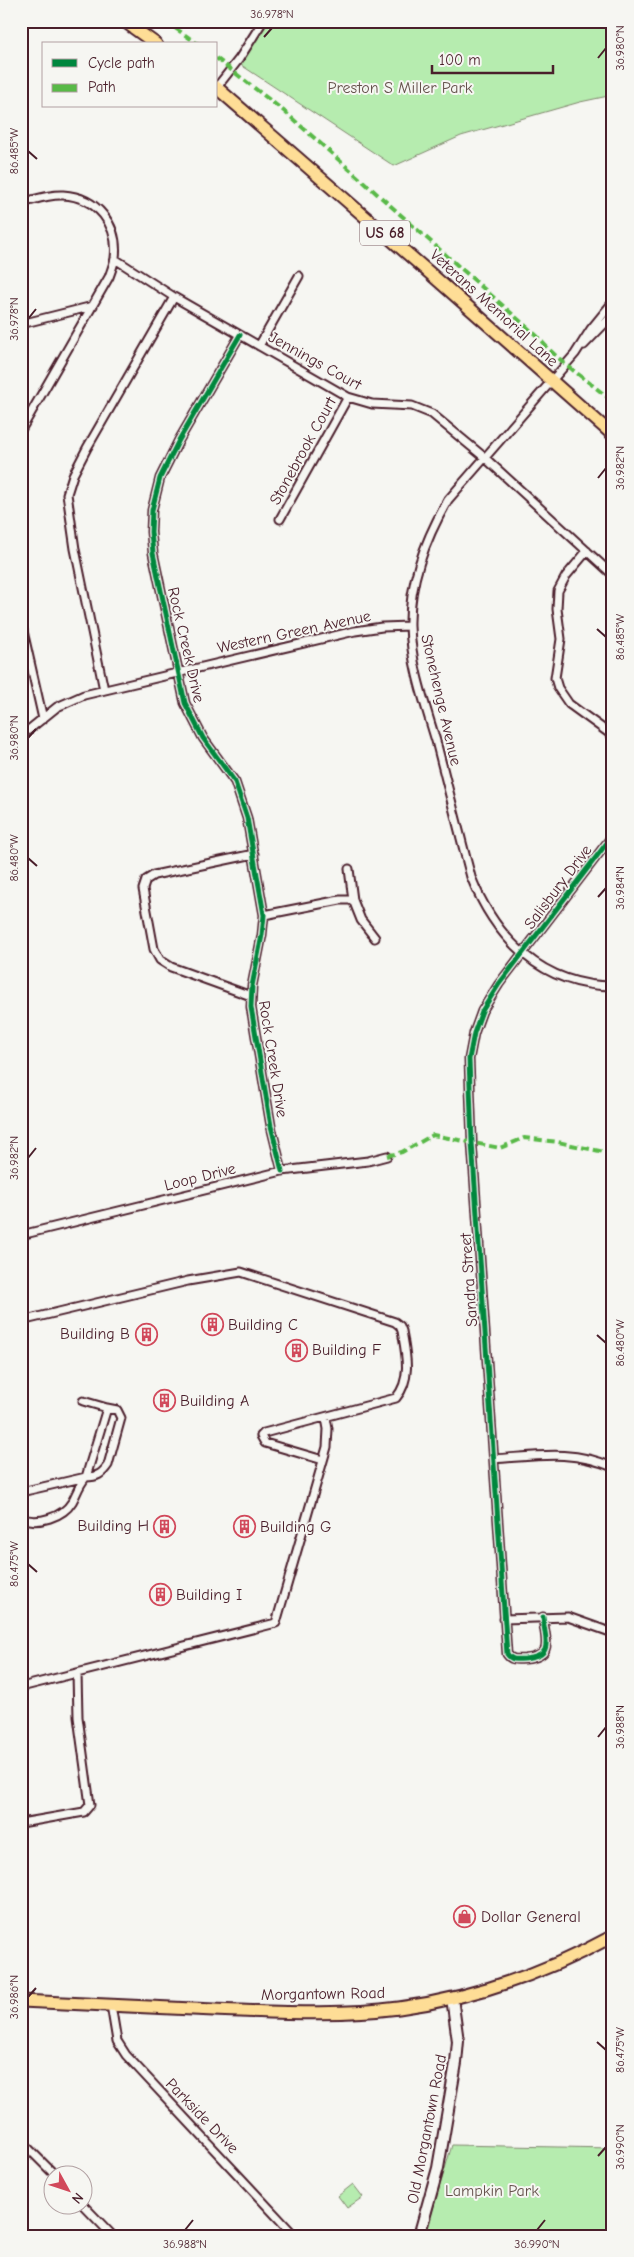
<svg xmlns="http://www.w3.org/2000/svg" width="634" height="2257" viewBox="0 0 634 2257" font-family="'Comic Neue',sans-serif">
  <rect width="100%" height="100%" fill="#f6f6f2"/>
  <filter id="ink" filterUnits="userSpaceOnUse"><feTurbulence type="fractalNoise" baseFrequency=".02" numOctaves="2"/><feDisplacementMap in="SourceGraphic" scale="10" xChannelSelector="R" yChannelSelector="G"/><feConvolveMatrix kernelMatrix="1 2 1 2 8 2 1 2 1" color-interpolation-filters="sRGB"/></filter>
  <g filter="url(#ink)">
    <path fill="#b6ecaf" stroke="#80866d" d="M268 21H613V95L580 102 461 136 394 166 241 65Z
      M452 2145 613 2148V2236H425Z
      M353 2184 363 2197 347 2208 338 2196Z"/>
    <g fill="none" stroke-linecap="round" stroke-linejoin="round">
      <defs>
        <path id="street" d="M217 87 239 59 263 21
          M21 203C34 200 49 194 63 195 97 197 119 225 115 258 114 264 111 271 109 277L21 430
          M115 259 174 297 348 397 372 404 412 406 432 414 484 457 613 575
          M613 302 591 329 575 354 448 500C426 538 409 581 410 626 411 665 425 704 436 741 448 787 459 832 471 877 496 939 542 986 613 986
          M21 324 93 306
          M240 335 179 440 160 478 152 510 151 532 153 553 185 703 203 738 235 782 247 818 264 915 262 935 252 986 251 1007 271 1126 282 1171
          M584 345 613 315
          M259 346 299 276
          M280 519 348 397
          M587 551 566 576 558 591 557 609 561 639 555 678 558 688 569 704 613 736
          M21 622 43 719
          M104 690 75 549 67 494 73 475 87 448 174 297
          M21 736 57 707 84 695 355 631 382 627 410 626
          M349 869 353 900
          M264 915 340 900H353L361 920 375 938
          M251 996 171 967 160 960 154 949 143 889 146 880 154 875 254 854
          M21 1235 282 1171 368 1161 387 1156
          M21 1321 188 1281 241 1272 395 1322 400 1326 402 1331C406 1354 412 1379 396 1398L264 1433 261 1436 265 1443 323 1460
          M494 1459C538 1456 571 1449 613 1467
          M21 1492 86 1477 107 1408 83 1401
          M21 1518C38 1525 63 1517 72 1502 77 1493 79 1485 86 1477 97 1477 102 1474 108 1465L121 1418 117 1410 107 1408
          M543 1617C545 1641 555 1656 525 1659 517 1659 512 1661 507 1654L472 1142 469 1059 474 1033 482 1011 499 984 613 835
          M504 1619 568 1617 613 1633
          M21 1687 276 1623 327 1447 328 1429 326 1418
          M21 1823 84 1812 90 1805 78 1717 77 1673
          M111 2005 117 2041 126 2055 295 2236
          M21 2141 54 2174
          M82 2204 113 2236"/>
        <path id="secondary" d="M419 2236 438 2168 456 2063 458 2041 452 1998"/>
        <path id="primary" d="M124 21 156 44
          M216 87 432 275 613 435
          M21 2001C85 2004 150 2007 214 2010 276 2012 337 2016 399 2008 473 1998 547 1972 613 1936"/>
      </defs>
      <use href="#street" stroke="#4a1f2b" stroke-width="11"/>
      <use href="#secondary" stroke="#4a1f2b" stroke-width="14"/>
      <use href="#primary" stroke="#4a1f2b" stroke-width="15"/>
      <use href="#street" stroke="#f6f6f2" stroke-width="7"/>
      <use href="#secondary" stroke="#f6f6f2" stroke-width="10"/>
      <use href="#primary" stroke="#fedd96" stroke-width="11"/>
      <path stroke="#58b947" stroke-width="4" stroke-dasharray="8 4" stroke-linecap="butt" d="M165 21 198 44
        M216 58 285 112 537 336C558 362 588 380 613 402
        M387 1156 402 1152 433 1135 500 1148 524 1138 558 1142 613 1154"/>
      <defs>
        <path id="cycleway" d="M240 335 179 440 160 478 152 510 151 532 153 553 185 703 203 738 235 782 247 818 264 915 262 935 252 986 251 1007 271 1126 282 1171
          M543 1617C545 1641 555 1656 525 1659 517 1659 512 1661 507 1654L472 1142 469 1059 474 1033 482 1011 499 984 613 835"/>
      </defs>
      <use href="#cycleway" stroke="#f6f6f2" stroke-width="8"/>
      <use href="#cycleway" stroke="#00873e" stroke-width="5"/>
    </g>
  </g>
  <path fill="none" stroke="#4a1f2b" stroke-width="2" d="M264 37 272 28M598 58 606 48M28 151 37 159M28 319 36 309M598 478 606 468M597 629 606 637M28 738 36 729M28 858 37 866M598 897 606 888M28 1158 36 1148M597 1335 606 1343M28 1564 37 1572M598 1737 606 1727M28 1997 36 1988M597 2042 606 2050M598 2156 606 2147M185 2230 193 2220M537 2230 545 2220"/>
  <defs>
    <symbol id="building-ring" viewBox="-11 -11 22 22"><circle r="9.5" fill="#f6f6f2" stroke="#d1495b" stroke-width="1.5"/><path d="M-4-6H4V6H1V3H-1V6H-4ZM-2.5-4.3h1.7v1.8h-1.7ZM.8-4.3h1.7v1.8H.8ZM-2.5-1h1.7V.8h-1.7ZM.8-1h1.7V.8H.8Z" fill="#d1495b"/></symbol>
    <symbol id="shop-ring" viewBox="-11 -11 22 22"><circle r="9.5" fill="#f6f6f2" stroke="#d1495b" stroke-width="1.5"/><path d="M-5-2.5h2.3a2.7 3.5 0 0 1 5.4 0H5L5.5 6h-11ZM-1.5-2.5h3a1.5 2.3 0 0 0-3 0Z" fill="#d1495b"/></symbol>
  </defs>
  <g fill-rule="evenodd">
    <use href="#building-ring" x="200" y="1312" width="25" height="25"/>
    <use href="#building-ring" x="134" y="1322" width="25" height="25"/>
    <use href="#building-ring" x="284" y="1338" width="25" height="25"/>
    <use href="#building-ring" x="152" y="1388" width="25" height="25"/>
    <use href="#building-ring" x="152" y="1514" width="25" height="25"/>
    <use href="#building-ring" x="232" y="1514" width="25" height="25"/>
    <use href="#building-ring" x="148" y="1582" width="25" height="25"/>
    <use href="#shop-ring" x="452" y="1904" width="25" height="25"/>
  </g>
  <g text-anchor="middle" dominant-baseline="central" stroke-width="4" stroke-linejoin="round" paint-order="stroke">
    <rect fill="#f6f6f2" stroke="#7e6067" stroke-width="1" x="360" y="220.5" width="50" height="25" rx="4"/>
    <g font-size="15" font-weight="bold" fill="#4a1f2b">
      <text x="385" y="233">US 68</text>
    </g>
    <g font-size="16" fill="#65524c" stroke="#f6f6f2">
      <text x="400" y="88">Preston S Miller Park</text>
      <text x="492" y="2191">Lampkin Park</text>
    </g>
    <g font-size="16" fill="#4a1f2b" stroke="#f6f6f2">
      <text transform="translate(494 308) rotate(42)">Veterans Memorial Lane</text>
      <text transform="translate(315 361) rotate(29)">Jennings Court</text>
      <text transform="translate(303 451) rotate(-61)">Stonebrook Court</text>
      <text transform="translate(294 632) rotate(-12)">Western Green Avenue</text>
      <text transform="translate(186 645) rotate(77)">Rock Creek Drive</text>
      <text transform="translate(441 700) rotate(77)">Stonehenge Avenue</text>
      <text transform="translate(558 887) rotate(-53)">Salisbury Drive</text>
      <text transform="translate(273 1059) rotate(81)">Rock Creek Drive</text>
      <text transform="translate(200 1177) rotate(-14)">Loop Drive</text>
      <text transform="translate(469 1280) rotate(-94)">Sandra Street</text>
      <text transform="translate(323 1994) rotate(-1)">Morgantown Road</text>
      <text transform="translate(202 2116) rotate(46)">Parkside Drive</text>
      <text transform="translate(427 2129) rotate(-79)">Old Morgantown Road</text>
    </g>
    <g font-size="16" fill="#4a1f2b" stroke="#f6f6f2" text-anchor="start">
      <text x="228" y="1325">Building C</text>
      <text x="130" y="1334" text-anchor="end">Building B</text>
      <text x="312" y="1350">Building F</text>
      <text x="180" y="1401">Building A</text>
      <text x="149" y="1526" text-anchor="end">Building H</text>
      <text x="260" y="1527">Building G</text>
      <text x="176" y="1595">Building I</text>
      <text x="481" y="1917">Dollar General</text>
    </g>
  </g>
  <rect width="634" height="2257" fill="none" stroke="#f6f6f2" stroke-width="55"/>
  <rect x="42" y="42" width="175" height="65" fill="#f6f6f2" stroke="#b1a0a2"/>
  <rect x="52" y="59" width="25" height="8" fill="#00873e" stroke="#b1a0a2"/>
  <text x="88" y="68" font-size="15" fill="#4a1f2b">Cycle path</text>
  <rect x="52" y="84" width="25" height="8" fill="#58b947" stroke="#b1a0a2"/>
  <text x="88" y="92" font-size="15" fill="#4a1f2b">Path</text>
  <g transform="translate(68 2190) rotate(130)"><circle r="24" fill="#f6f6f2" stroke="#b1a0a2"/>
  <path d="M0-4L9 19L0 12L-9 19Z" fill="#d1495b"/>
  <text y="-8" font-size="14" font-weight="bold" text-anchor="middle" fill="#4a1f2b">N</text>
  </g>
  <path d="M432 65v8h121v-8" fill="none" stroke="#4a1f2b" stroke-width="2.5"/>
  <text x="439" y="65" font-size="15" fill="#4a1f2b" stroke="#f6f6f2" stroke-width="4" paint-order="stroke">100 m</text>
  <rect x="28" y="28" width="578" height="2202" fill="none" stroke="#4a1f2b" stroke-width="2"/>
  <g font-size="12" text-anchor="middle" fill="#4a1f2b">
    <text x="272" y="18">36.978°N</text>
    <text transform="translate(620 48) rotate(-90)" y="4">36.980°N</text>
    <text transform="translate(14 151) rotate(-90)" y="4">86.485°W</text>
    <text transform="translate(14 319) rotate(-90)" y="4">36.978°N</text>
    <text transform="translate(620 468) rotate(-90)" y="4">36.982°N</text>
    <text transform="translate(620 637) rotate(-90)" y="4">86.485°W</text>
    <text transform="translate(14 738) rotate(-90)" y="4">36.980°N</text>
    <text transform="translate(14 858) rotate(-90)" y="4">86.480°W</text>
    <text transform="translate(620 888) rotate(-90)" y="4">36.984°N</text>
    <text transform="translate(14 1158) rotate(-90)" y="4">36.982°N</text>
    <text transform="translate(620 1343) rotate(-90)" y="4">86.480°W</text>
    <text transform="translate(14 1564) rotate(-90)" y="4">86.475°W</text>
    <text transform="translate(620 1727) rotate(-90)" y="4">36.988°N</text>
    <text transform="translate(14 1997) rotate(-90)" y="4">36.986°N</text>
    <text transform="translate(620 2050) rotate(-90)" y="4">86.475°W</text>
    <text transform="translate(620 2147) rotate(-90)" y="4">36.990°N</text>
    <text x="185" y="2248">36.988°N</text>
    <text x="537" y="2248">36.990°N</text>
  </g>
</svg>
